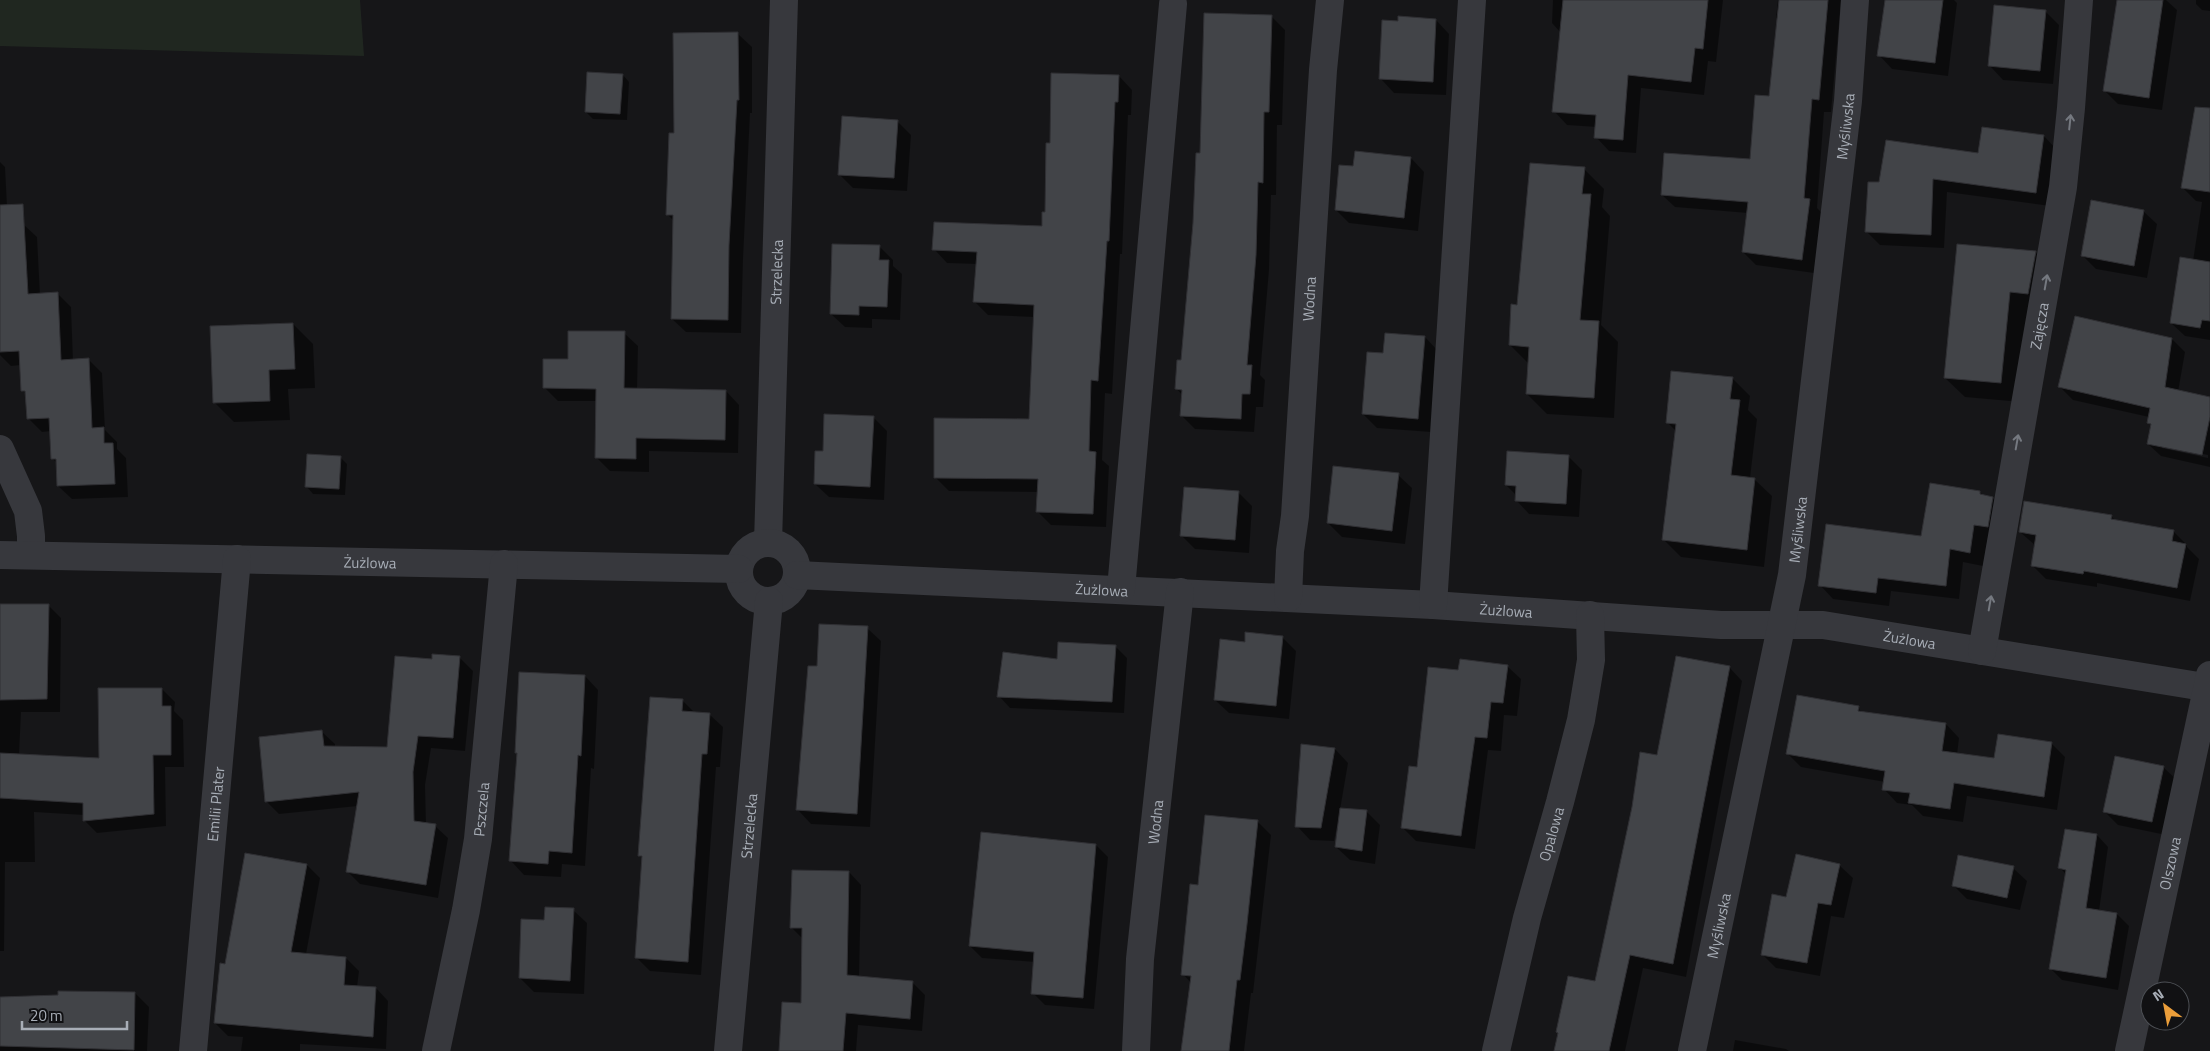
<svg xmlns="http://www.w3.org/2000/svg" width="2210" height="1051" viewBox="0 0 2210 1051" font-family="'Titillium Web',sans-serif">
  <rect width="100%" height="100%" fill="#161618"/>
  <path fill="#202720" d="M0 0H360L364 56 0 46Z"/>
  <path fill="#0007" fill-rule="evenodd" d="M1553 0H1723L1716 62 1708 61 1704 95 1641 88 1636 153 1609 151 1596 137 1597 127 1567 125 1554 111 1561 33 1552 23Z
    M1778 0H1841L1831 112H1824L1817 208 1822 213 1814 273 1756 265 1743 252 1748 213 1675 207 1662 195 1751 161 1770 97 1778 19 1776 18Z
    M1886 0H1954L1957 3 1948 76 1892 69 1879 55Z
    M2118 0H2166L2177 10 2162 110 2118 104 2105 91Z
    M2196 0H2210V11L2202 10 2196 4Z
    M2045 11 2059 25 2053 84 2003 80 1990 66Z
    M1271 16 1285 30 1282 125H1277L1276 195H1271L1269 270 1260 375 1265 380 1263 407H1256L1254 432 1195 429 1181 415 1182 395 1177 389 1182 361 1201 155Z
    M1436 20 1449 34 1446 95 1394 93 1381 79Z
    M738 34 752 47V113H750L743 259 741 333 686 332 672 319 674 221 667 214 676 135Z
    M623 75 629 82 627 120 593 119 586 112Z
    M1119 76 1132 90 1131 115H1128L1122 254H1120L1112 394 1105 393 1102 460 1109 466 1106 527 1051 525 1037 511 1038 492 949 491 935 477 1031 420 1034 317 988 315 974 301 977 264 947 263 934 249 1043 227 1046 213 1051 144Z
    M897 121 911 135 907 191 853 188 839 174Z
    M2210 134V340L2185 336 2171 323 2193 261 2202 202 2196 201 2182 187Z
    M2044 136 2057 150 2050 206 1947 192 1944 248 1880 245 1866 231 1880 183Z
    M1411 158 1424 172 1418 231 1349 223 1336 210 1354 168Z
    M0 162 5 167 8 225 23 224 37 237 40 295 58 294 71 307 73 361 89 360 102 373 105 430 117 442V449L126 458 128 497 72 499 58 486V464L52 458 51 431 42 432 28 418 27 395 22 390 21 365 11 366 0 355Z
    M1584 169 1604 189 1602 207 1610 216 1601 325 1618 342 1614 418 1547 414 1527 394 1529 364 1510 345Z
    M2143 211 2157 224 2147 278 2096 269 2082 255Z
    M879 246 893 260V266L902 274 900 320 872 319V328L845 327 831 314Z
    M2035 252 2055 272 2021 402 1965 397 1945 378Z
    M293 324 313 344 315 388 288 389 290 420 234 422 214 402Z
    M624 333 638 346 637 390 726 391 739 405 738 453 649 451V472L610 471 597 458V401H558L544 387 569 361Z
    M1425 337 1438 351 1431 432 1377 428 1363 414 1384 355Z
    M2172 339 2185 352 2178 392 2210 398V467L2161 456 2148 444 2152 426 2148 422 2149 417 2073 400 2060 387ZM2162 446 2208 455V458L2162 448Z
    M1732 378 1750 396 1748 410 1757 419 1750 478 1754 479 1772 496 1764 567 1681 557 1663 539 1676 431 1667 422Z
    M873 417 887 431 884 500 829 497 815 484 824 453Z
    M1568 456 1582 470 1579 517 1529 514 1516 500V495L1506 485Z
    M340 457 347 464 345 495 313 494 307 487Z
    M1398 475 1412 488 1405 544 1342 537 1328 523Z
    M1238 492 1252 506 1249 553 1195 549 1181 535Z
    M1980 492 1984 496 1992 498 2006 511 2001 540 1988 538 1983 566 1963 562 1959 599 1891 591 1889 606 1833 599 1820 585 1922 538Z
    M2111 516 2116 521 2174 532 2187 545V547L2199 559 2190 601 2097 583V587L2046 579 2033 566 2036 546 2020 532Z
    M0 605H48L61 618 60 712H21L19 755 100 760 162 689 175 702 174 711 183 720 184 767H165L166 826 97 833 85 821 84 815 34 812 35 862H5L4 951H0Z
    M867 628 881 641 870 827 811 824 798 810 818 668Z
    M1282 637 1296 651 1289 719 1229 713 1215 700 1246 643Z
    M1115 646 1127 658 1124 713 1010 708 999 696 1058 660Z
    M460 658 473 671 465 751 431 748 425 785 426 824 435 826 448 838 438 898 360 884 347 871 358 806 279 814 266 801 322 732 335 744V748H388L433 660Z
    M1507 666 1521 679 1517 716 1504 715 1501 751 1488 750 1475 849 1416 841 1402 827 1418 768 1460 672Z
    M1729 667 1742 681 1686 977 1643 968 1625 1051H1555L1596 983 1658 756Z
    M585 676 598 690 594 769 591 768 585 866 562 864 561 877 524 875 511 861 518 754 516 753Z
    M682 700 695 713 709 714 723 727 720 767H716L701 975 650 971 636 957 643 859 639 855Z
    M1858 708 1863 713 1946 724 1959 738 1957 755 1995 760 2051 743 2065 757 2057 810 1967 796 1963 822 1923 816 1912 805 1897 803 1884 789 1885 782 1801 767 1788 754Z
    M1303 745 1335 749 1348 763 1340 810 1366 811 1380 825 1375 864 1350 860 1336 847 1339 827 1337 826 1334 841 1310 840 1297 826Z
    M2163 767 2177 780 2166 835 2118 825 2105 812Z
    M1258 822 1271 835 1253 993H1251L1244 1051H1183L1191 983 1183 974 1199 886Z
    M2097 835 2108 847 2099 911 2117 914 2129 926 2118 990 2062 980 2050 968 2067 875 2060 868Z
    M1096 845 1108 857 1094 1009 1045 1005 1033 993 1035 962 982 958 970 946Z
    M307 865 320 878 306 954 346 958 359 971 357 987 376 988 388 1001 386 1049 300 1044V1051H241L243 1037 228 1036 215 1023 226 965Z
    M1839 865 1853 878 1844 918 1831 916 1820 976 1776 968 1762 954 1787 898Z
    M2013 868 2027 881 2020 910 1967 899 1953 885Z
    M849 872 861 885 859 978 912 982 925 995 922 1031 858 1025 856 1051H780L802 1004 803 939 791 927Z
    M573 910 587 923 584 994 534 992 520 978 546 921Z
    M135 993 149 1007 147 1051H0V998Z
    M1735 1040 1786 1049 1789 1051H1733Z"/>
  <path fill="#424448" stroke="#303034" d="M1563 0H1708L1703 49 1695 48 1691 82 1628 75 1623 140 1594 138 1596 115 1552 112Z
    M1779 0H1828L1819 100 1812 99 1804 198 1810 199 1802 260 1742 252 1748 202 1661 195 1664 153 1750 159 1755 95 1769 96Z
    M1885 0H1943L1935 63 1877 56Z
    M2117 0H2163L2149 98 2103 91Z
    M1994 5 2046 10 2040 71 1988 66Z
    M1204 13 1272 15 1269 112H1264L1263 183 1258 182 1256 255 1247 365H1252L1250 394H1242L1241 419 1180 416 1182 390 1175 389 1177 360H1181L1193 223 1196 153H1200Z
    M1398 16 1436 19 1433 82 1379 79 1382 20 1398 21Z
    M738 32 739 100H737L729 245 728 320 671 319 673 215H666L669 133H674L673 33Z
    M587 72 623 74 620 114 585 112Z
    M1051 73 1119 75 1118 102H1115L1109 241H1107L1098 381 1091 380 1089 451 1096 452 1093 514 1036 512 1038 479 934 478V418L1029 419 1034 305 973 302 977 252 932 250 934 222 1042 226V212H1045L1046 143H1050Z
    M2195 107 2210 108V192L2181 188Z
    M842 116 898 120 894 178 838 175Z
    M1982 127 2044 135 2036 193 1933 179 1931 235 1865 232 1868 182H1879L1886 140 1978 153Z
    M1355 151 1411 157 1404 218 1335 210 1339 165 1353 166Z
    M1530 163 1585 167 1582 194H1591L1580 320 1599 321 1594 398 1526 394 1529 347 1509 345 1511 304 1517 305Z
    M2091 200 2144 210 2134 266 2081 256Z
    M23 204 28 294 58 292 61 360 89 358 92 428 104 427V443H113L115 484 57 486 56 459H51L49 418 27 419 25 391H21L19 351 0 352V205Z
    M832 244 880 245 879 260H889L887 307 859 306V315L830 314Z
    M1957 244 2036 251 2028 294 2010 292 2001 383 1944 378Z
    M2180 257 2210 262V321L2202 320 2200 328 2170 323Z
    M2075 316 2172 338 2165 387 2210 397V417L2202 455 2147 444 2151 424 2147 423 2150 408 2058 387Z
    M293 323 295 369 269 370 270 401 213 403 210 326Z
    M568 331H625L624 388 726 390 725 440 636 438V459L595 458 596 389 543 388V359H568Z
    M1385 333 1425 336 1418 419 1362 414 1367 352 1383 353Z
    M1671 371 1733 377 1730 399 1740 400 1731 475 1755 478 1747 550 1662 540 1676 424 1666 423Z
    M824 414 874 416 870 487 814 484 815 451H823Z
    M1507 451 1569 455 1566 504 1515 501 1516 486 1505 485Z
    M307 454 341 456 339 489 305 487Z
    M1333 466 1399 473 1392 531 1327 523Z
    M1930 483 1980 491V494L1993 497 1988 527 1974 525 1970 553 1950 549 1946 586 1878 578 1876 593 1818 586 1826 524 1921 536Z
    M1184 487 1239 491 1235 540 1180 536Z
    M2024 501 2112 515 2111 519 2174 530 2172 541 2186 544 2177 588 2084 571 2083 574 2031 566 2036 535 2019 532Z
    M0 604H49L47 699 0 700Z
    M819 624 868 626 857 814 796 810 808 666H817Z
    M1245 632 1283 636 1276 706 1214 700 1220 639 1245 642Z
    M1058 642 1116 645 1112 702 997 697 1003 652 1057 659Z
    M432 654 460 656 453 738 418 736 413 772 414 821 436 824 426 885 346 872 359 792 265 802 259 737 322 730 324 746 387 747 395 656 432 659Z
    M1676 656 1730 666 1673 964 1630 955 1609 1051H1554L1558 1033 1556 1032 1568 976 1595 981 1632 807 1640 752 1657 755Z
    M1460 659 1508 665 1503 703 1491 702 1487 738 1475 737 1461 836 1401 828 1409 766 1417 767 1428 667 1458 670Z
    M519 672 585 675 581 756 578 755 572 853 549 851 548 864 509 861 517 753H515Z
    M98 688H162V706H171V755H153L154 814 83 821V803L0 798V753L99 758Z
    M1797 695 1859 706 1858 711 1946 723 1942 751 1994 758 1998 734 2052 742 2044 797 1954 783 1950 809 1908 803 1910 793 1882 790 1885 771 1786 754Z
    M650 697 683 699 682 711 710 713 707 754H702L688 962 635 958 642 856H638Z
    M1301 744 1335 748 1321 828 1295 827Z
    M2115 756 2164 766 2152 822 2103 812Z
    M1340 808 1367 810 1362 851 1335 847Z
    M1205 815 1258 820 1247 924 1240 980H1237L1229 1051H1181L1191 976 1181 975 1190 884 1198 885Z
    M2065 829 2097 834 2086 908 2117 913 2106 978 2049 969 2066 870 2058 868Z
    M981 832 1096 844 1083 998 1031 994 1034 952 969 946Z
    M245 853 307 864 291 952 346 957 344 985 376 987 373 1037 214 1023 220 963 225 964Z
    M1796 854 1840 864 1831 905 1818 903 1807 963 1761 955 1772 894 1786 897Z
    M1958 855 2014 866 2007 898 1952 886Z
    M792 870 849 871 847 975 913 981 910 1019 846 1013 843 1051H779L782 1002 801 1003 802 928H790Z
    M545 907 574 908 570 981 519 978 521 919 544 920Z
    M58 991 135 992 134 1050 0 1046V997L58 995Z"/>
  <g fill="none" stroke-linecap="round" stroke-linejoin="round">
    <g stroke="#37383d" stroke-width="28">
      <path d="M0 449 28 511 31 536V554"/>
      <path id="s1" d="M768 543 784 0"/>
      <circle cx="768" cy="572" r="29"/>
      <path id="s2" d="M0 555 739 569"/>
      <path id="s3" d="M797 575 1433 605 1721 625H1823L2210 688"/>
      <path d="M1121 589 1173 4"/>
      <path id="s4" d="M1288 598 1290 551 1295 516 1323 70 1330 0"/>
      <path d="M1433 605 1472 0"/>
      <path id="s5" d="M1982 651 2063 187 2071 108 2079 0"/>
      <path id="s6" d="M193 1051 237 559"/>
      <path id="s7" d="M436 1051 466 910 478 839 504 564"/>
      <path id="s8" d="M728 1051 769 601"/>
      <path id="s9" d="M1136 1051 1140 959 1180 592"/>
      <path id="s10" d="M1496 1051 1527 918 1560 802 1581 720 1591 660 1590 615"/>
      <path id="s11" d="M1692 1051 1792 575 1848 101 1855 0"/>
      <path id="s12" d="M2129 1051 2210 675"/>
    </g>
  </g>
  <defs><path id="oneway-shaft" d="M-6 0H5M1.5-3L5.5 0L1.5 3" fill="none" stroke-width="1.6" stroke-linecap="round" stroke-linejoin="round" transform="scale(1.25)"/></defs>
  <g stroke="#757980">
    <use href="#oneway-shaft" transform="translate(2070 122) rotate(-84)"/>
    <use href="#oneway-shaft" transform="translate(2046 282) rotate(-80)"/>
    <use href="#oneway-shaft" transform="translate(2017 442) rotate(-80)"/>
    <use href="#oneway-shaft" transform="translate(1990 603) rotate(-80)"/>
  </g>
  <g text-anchor="middle" dominant-baseline="central" stroke-width="5" stroke-linejoin="round" paint-order="stroke">
    <g font-size="15" fill="#a8aeb7" stroke="#111113">
      <text stroke="none"><textPath href="#s11" startOffset="938">Myśliwska</textPath></text>
      <text stroke="none"><textPath href="#s1" startOffset="271">Strzelecka</textPath></text>
      <text stroke="none"><textPath href="#s4" startOffset="300">Wodna</textPath></text>
      <text stroke="none"><textPath href="#s5" startOffset="330">Zajęcza</textPath></text>
      <text stroke="none"><textPath href="#s11" startOffset="532">Myśliwska</textPath></text>
      <text stroke="none"><textPath href="#s2" startOffset="370">Żużlowa</textPath></text>
      <text stroke="none"><textPath href="#s3" startOffset="305">Żużlowa</textPath></text>
      <text stroke="none"><textPath href="#s3" startOffset="710">Żużlowa</textPath></text>
      <text stroke="none"><textPath href="#s3" startOffset="1115">Żużlowa</textPath></text>
      <text stroke="none"><textPath href="#s6" startOffset="248">Emilii Plater</textPath></text>
      <text stroke="none"><textPath href="#s7" startOffset="246">Pszczela</textPath></text>
      <text stroke="none"><textPath href="#s9" startOffset="230">Wodna</textPath></text>
      <text stroke="none"><textPath href="#s8" startOffset="226">Strzelecka</textPath></text>
      <text stroke="none"><textPath href="#s10" startOffset="224">Opalowa</textPath></text>
      <text stroke="none"><textPath href="#s12" startOffset="192">Olszowa</textPath></text>
      <text stroke="none"><textPath href="#s11" startOffset="128">Myśliwska</textPath></text>
    </g>
  </g>
  <g transform="translate(2165 1006) rotate(328)"><circle r="24" fill="#111113" stroke="#4d5055"/>
  <path d="M0-4L9 19L0 12L-9 19Z" fill="#eb9e3a"/>
  <text y="-8" font-size="14" font-weight="bold" text-anchor="middle" fill="#a8aeb7">N</text>
  </g>
  <path d="M22 1021v8h105v-8" fill="none" stroke="#a8aeb7" stroke-width="2.5"/>
  <text x="30" y="1021" font-size="15" fill="#a8aeb7" stroke="#111113" stroke-width="4" paint-order="stroke">20 m</text>
</svg>
